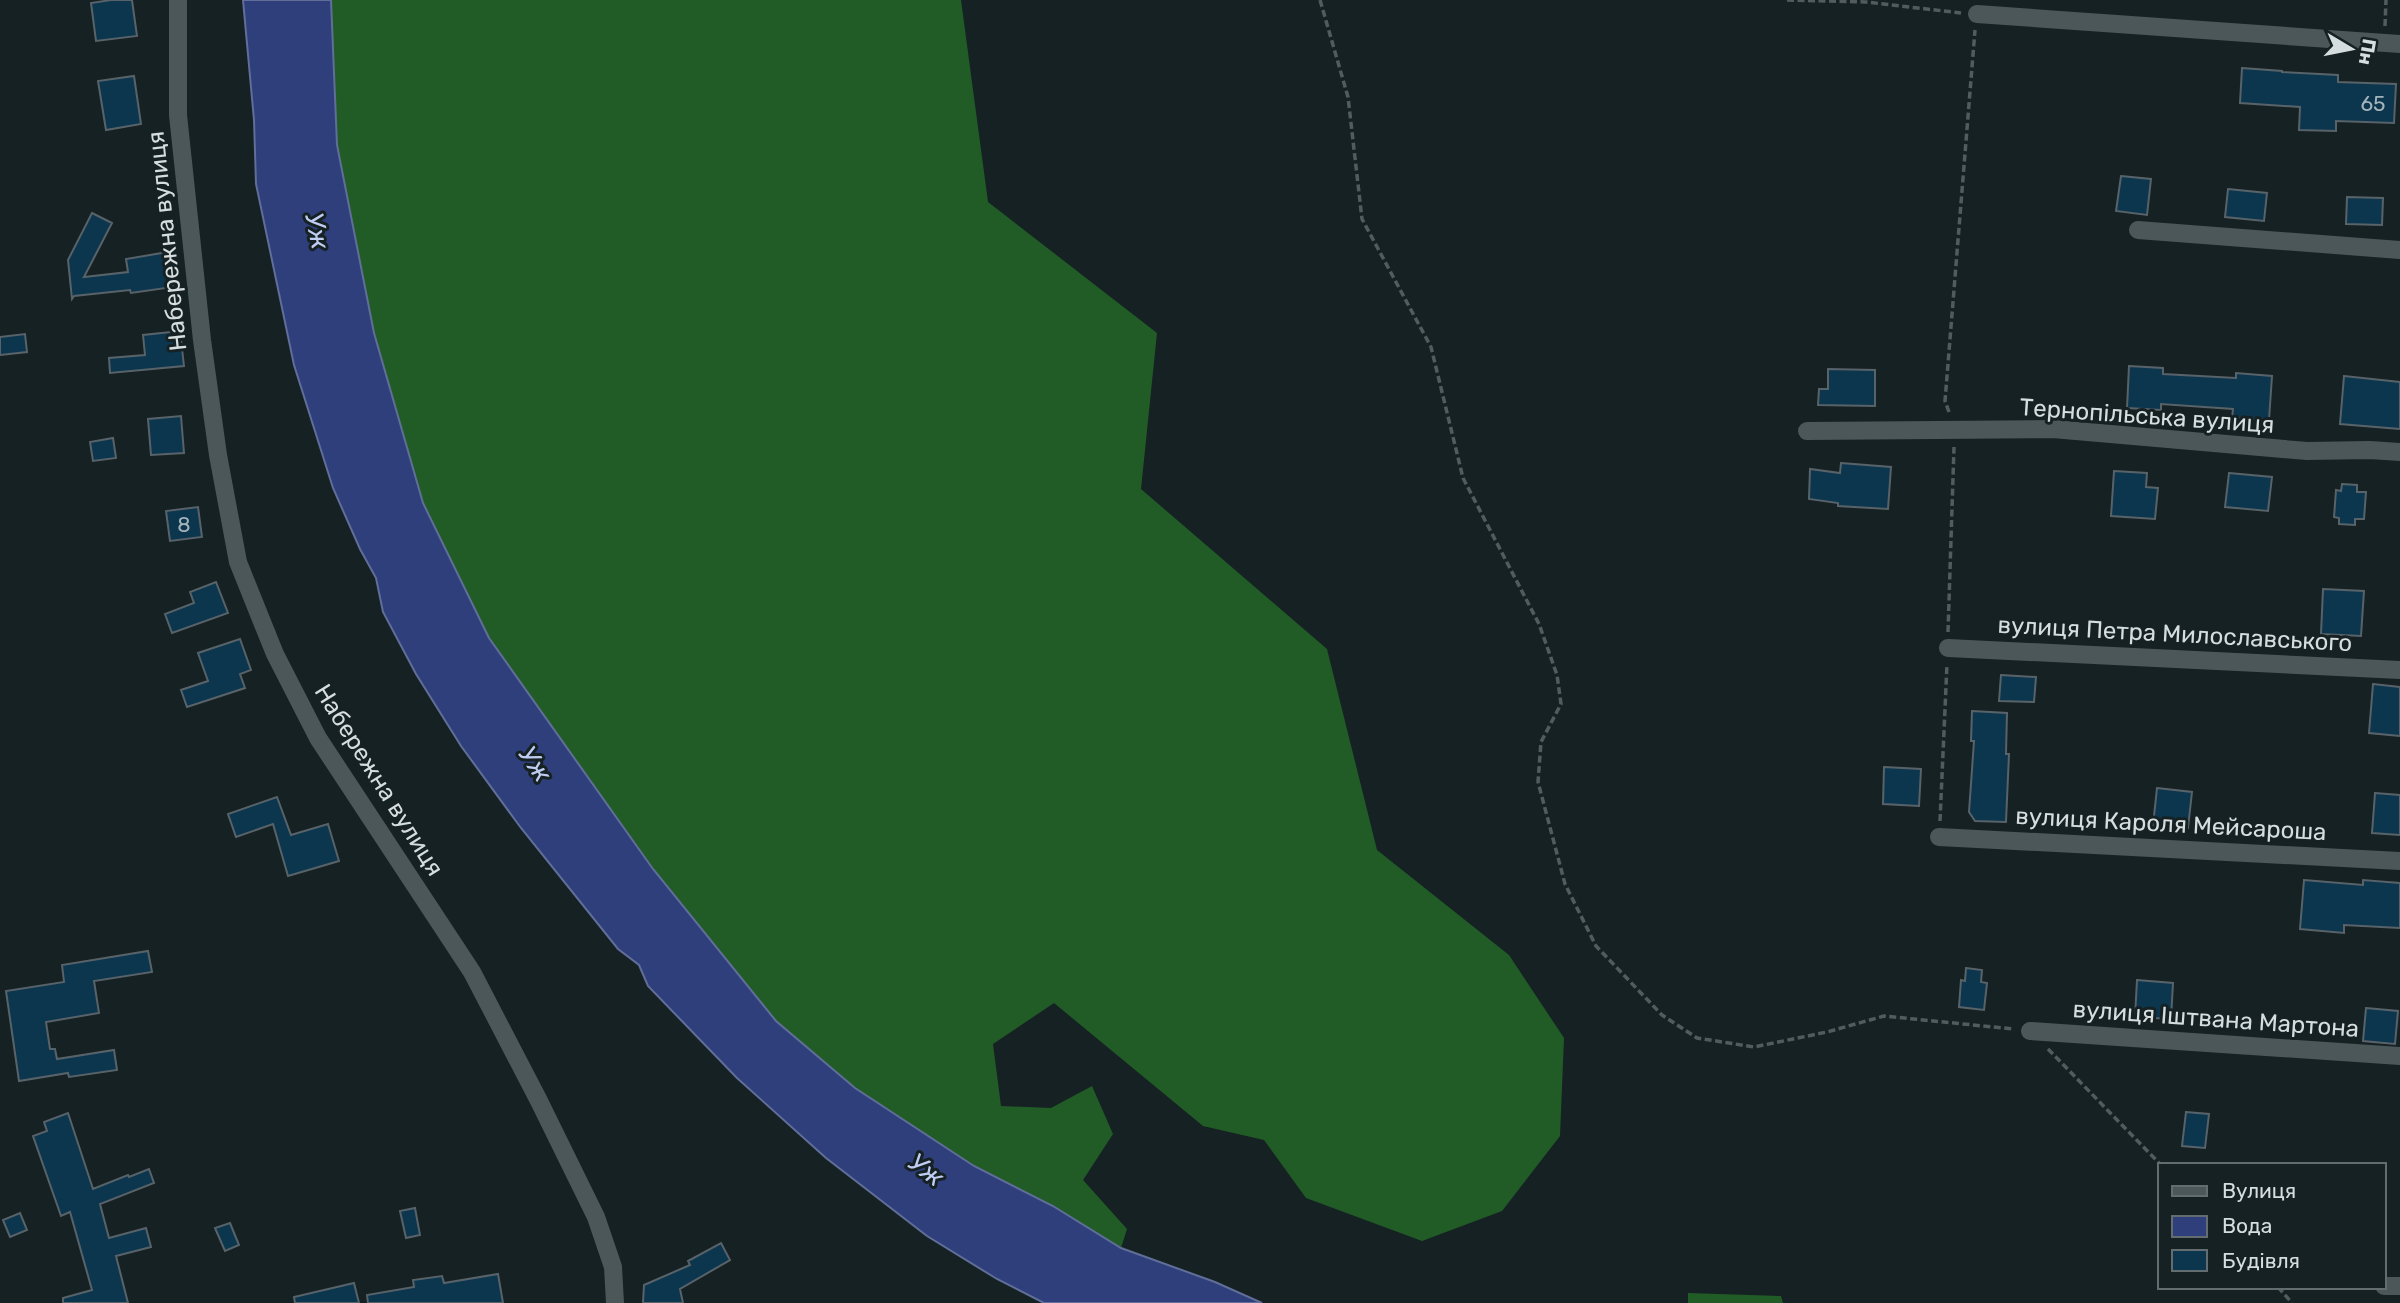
<svg xmlns="http://www.w3.org/2000/svg" width="2400" height="1303" viewBox="0 0 2400 1303" font-family="Rubik,sans-serif">
  <rect width="100%" height="100%" fill="#162123"/>
  <path fill="#215c27" d="M331 0H961L988 202 1157 333 1141 489 1327 649 1377 850 1509 955 1564 1038 1560 1136 1502 1211 1422 1241 1306 1198 1264 1140 1203 1126 1054 1003 993 1044 1001 1106 1051 1108 1092 1086 1113 1134 1083 1180 1127 1229 1121 1248 1053 1206 974 1166 855 1088 776 1021 653 869 489 638 423 503 374 333 337 145Z
    M1688 1293 1781 1296 1783 1303H1688Z"/>
  <path fill="#2e3f7b" stroke="#606e99" stroke-width="2" d="M243 0H331L337 145 374 333 423 503 489 638 653 869 776 1021 855 1088 974 1166 1053 1206 1121 1248 1215 1282 1262 1303H1044L997 1279 927 1236 826 1158 737 1078 648 986 639 965 618 949 521 828 461 746 416 674 383 612 376 578 360 549 333 488 294 365 256 184 254 120Z"/>
  <path fill="#0c364e" stroke="#586269" stroke-width="2" d="M111 0H132L137 36 96 41 91 3Z
    M2242 68 2282 71V72L2338 75V82L2396 84 2394 123 2336 121V131L2299 130 2300 107 2240 103Z
    M134 76 141 124 106 130 98 81Z
    M2121 176 2151 179 2147 215 2116 211Z
    M2228 189 2267 193 2264 221 2225 217Z
    M2347 197 2383 198 2382 225 2346 224Z
    M92 213 112 223 84 277 128 272 126 259 168 252 173 287 131 293 130 290 74 296 72 299 68 260Z
    M180 331 184 366 110 373 109 358 145 355 143 335Z
    M25 334 27 352 0 355V337Z
    M2129 366 2163 368V374L2236 378V373L2272 376 2269 420 2232 418 2233 409 2161 404V410L2127 408Z
    M1828 369 1875 370V406L1818 405 1819 389H1828Z
    M2344 376 2400 382V429L2340 424Z
    M181 416 184 453 151 455 148 419Z
    M113 438 116 458 93 461 90 442Z
    M1841 463 1891 467 1888 509 1838 506V503L1809 499 1810 469 1840 473Z
    M2114 471 2147 473 2146 487 2158 488 2155 519 2111 516Z
    M2229 473 2272 477 2268 511 2225 507Z
    M2342 484 2357 485V492H2366L2364 519H2355V525L2339 524V518L2334 517 2336 490 2341 491Z
    M198 507 202 537 170 541 166 511Z
    M216 582 228 613 172 633 165 614 194 603 190 592Z
    M2323 589 2364 591 2361 636 2321 634Z
    M240 639 251 670 240 674 245 688 187 707 181 690 208 681 198 653Z
    M2001 675 2036 677 2034 702 1999 701Z
    M2373 684 2400 687V736L2369 733Z
    M1972 711 2007 713 2006 754H2009L2006 822 1975 821 1969 812 1974 741H1971Z
    M1884 767 1921 769 1919 806 1883 804Z
    M2157 788 2192 792 2188 828 2153 825Z
    M2375 793 2400 795V835L2372 833Z
    M277 797 291 835 328 824 339 861 288 876 273 824 236 837 228 814Z
    M2304 880 2363 885V880L2400 883V928L2344 925V933L2300 929Z
    M148 951 152 972 94 981 99 1013 46 1022 50 1049H55L57 1059 114 1050 117 1070 69 1077 68 1073 19 1081 6 991 64 982 62 965Z
    M1966 968 1982 970 1981 982 1987 983 1984 1010 1959 1007 1961 980 1965 981Z
    M2137 980 2173 983 2171 1019 2135 1017Z
    M2366 1008 2398 1011 2395 1044 2363 1041Z
    M2186 1112 2209 1114 2205 1148 2182 1146Z
    M68 1113 93 1189 128 1175 129 1177 149 1169 154 1183 100 1204 109 1238 146 1228 151 1247 116 1256 128 1303H63V1298L92 1290 70 1212 61 1216 33 1136 47 1131 44 1122Z
    M415 1208 420 1235 406 1238 400 1211Z
    M20 1213 27 1230 10 1237 3 1220Z
    M230 1223 239 1245 225 1251 215 1228Z
    M721 1243 730 1260 680 1289 683 1303H643L644 1285 690 1265 688 1261Z
    M498 1274 503 1303H368L367 1295 414 1287 413 1280 442 1276 444 1283Z
    M354 1283 359 1303H295L294 1297Z"/>
  <g fill="none" stroke-linecap="round" stroke-linejoin="round">
    <path stroke="#525c5e" stroke-width="3.5" stroke-dasharray="7 3.5" stroke-linecap="butt" d="M1320 0 1348 97 1362 219 1431 347 1463 478 1539 624 1557 675 1561 704 1541 742 1538 782 1565 884 1596 946 1662 1015 1697 1038 1754 1047 1827 1032 1884 1016 2013 1029
      M1787 0 1866 2 1961 13
      M2385 26 2386 0
      M1949 412 1945 401 1975 30
      M1948 632 1954 447
      M1940 821 1947 664
      M2048 1049 2161 1165
      M2278 1287 2292 1303"/>
    <path stroke="#4b5759" stroke-width="18" d="M178 0V115L202 340 218 455 238 562 275 654 318 738 472 972 539 1101 596 1217 613 1267 615 1303
      M1977 14 2400 44
      M2138 230 2400 250
      M1807 431 2053 429 2307 451 2370 450 2400 452
      M1948 648 2400 670
      M1939 837 2400 861
      M2030 1031 2400 1056
      M2384 1286H2400"/>
  </g>
  <g text-anchor="middle" dominant-baseline="central" stroke-width="6" stroke-linejoin="round" paint-order="stroke">
    <g font-size="21" fill="#a4b3ba">
      <text x="2373" y="103">65</text>
      <text x="184" y="524">8</text>
    </g>
    <g font-size="24" fill="#d6ddde" stroke="#162123">
      <text transform="translate(167 241) rotate(-96)">Набережна вулиця</text>
      <text transform="translate(2147 416) rotate(4)">Тернопільська вулиця</text>
      <text transform="translate(2175 634) rotate(3)">вулиця Петра Милославського</text>
      <text transform="translate(379 780) rotate(58)">Набережна вулиця</text>
      <text transform="translate(2171 824) rotate(3)">вулиця Кароля Мейсароша</text>
      <text transform="translate(2216 1019) rotate(4)">вулиця Іштвана Мартона</text>
    </g>
    <g font-size="26" font-style="italic" fill="#c0cdf2" stroke="#162123">
      <text transform="translate(317 231) rotate(78)">Уж</text>
      <text transform="translate(535 764) rotate(56)">Уж</text>
      <text transform="translate(926 1170) rotate(37)">Уж</text>
    </g>
  </g>
  <rect x="2158" y="1163" width="228" height="126" fill="#162123" stroke="#636c6e" stroke-width="2"/>
  <rect x="2172" y="1186" width="35" height="10" fill="#4b5759" stroke="#636c6e" stroke-width="2"/>
  <text x="2222" y="1198" font-size="21" fill="#d6ddde">Вулиця</text>
  <rect x="2172" y="1216" width="35" height="21" fill="#2e3f7b" stroke="#636c6e" stroke-width="2"/>
  <text x="2222" y="1233" font-size="21" fill="#d6ddde">Вода</text>
  <rect x="2172" y="1250" width="35" height="21" fill="#0c364e" stroke="#636c6e" stroke-width="2"/>
  <text x="2222" y="1268" font-size="21" fill="#d6ddde">Будівля</text>
  <g transform="translate(2351 49) rotate(100)" stroke="#162123" stroke-width="5" paint-order="stroke">
  <path d="M0-5L12 26L0 18L-12 26Z" fill="#d6ddde"/>
  <text y="-10" font-size="19" font-weight="bold" text-anchor="middle" fill="#d6ddde">Пн</text>
  </g>
</svg>
